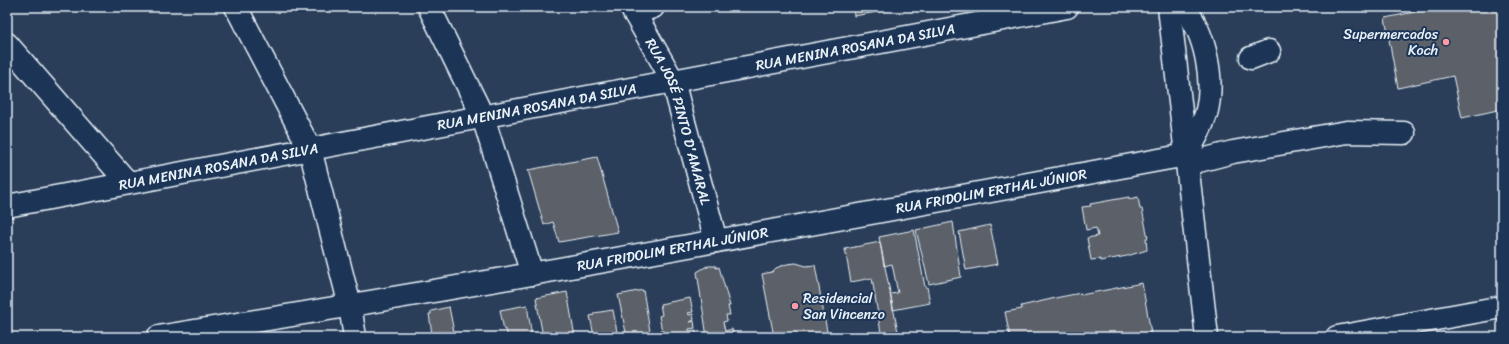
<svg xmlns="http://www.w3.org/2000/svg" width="1509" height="344" viewBox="0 0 1509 344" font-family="Sriracha,sans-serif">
  <rect width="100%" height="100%" fill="#2a3e5a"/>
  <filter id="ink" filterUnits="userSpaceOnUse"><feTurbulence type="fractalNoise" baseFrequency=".025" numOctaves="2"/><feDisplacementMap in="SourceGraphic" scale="8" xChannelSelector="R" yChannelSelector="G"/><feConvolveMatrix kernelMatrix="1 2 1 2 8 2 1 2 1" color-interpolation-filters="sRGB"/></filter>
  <g filter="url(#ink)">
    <path fill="#5c6167" stroke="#e8f1f8" d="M853 7H906L854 16Z
      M1439 7H1502V109L1462 118 1453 76 1398 88 1385 18Z
      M597 157 618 232 559 242 553 222 544 225 528 170Z
      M1129 197V199L1138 197 1140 209H1142L1148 238H1146L1147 250 1127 256 1100 261V259L1091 260 1087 238 1098 236 1096 228 1086 230 1082 207 1091 206 1090 204Z
      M953 222 961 277 929 284 916 230Z
      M990 225 998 264 966 270 959 232Z
      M914 230 925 287H927L930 303 893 310 890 294 898 293 892 264 884 266 879 237Z
      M880 242 898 332 884 334 881 333 872 278 851 282 845 249Z
      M796 263 806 266 815 265 828 337H774L762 274 772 272 776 268 787 264Z
      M707 266V268L708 266H716V268L719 267 730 306H728L730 315H726L727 321 723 322 725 331 732 329 734 337H707L697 272Z
      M1142 283 1151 333 1131 337H1010L1005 312 1022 309 1021 306 1060 297 1081 293V295Z
      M643 290 651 337H627L618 295Z
      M567 292 575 337H543L536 298Z
      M690 298 693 312 688 313 689 315 693 314 694 320 690 322 694 321 695 328 689 329V331L696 330 697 337H665L664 331H662L659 316 662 315 660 304Z
      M527 305 532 337H508L506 330H504L500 310Z
      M449 307 455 337H413L432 334 429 314H431V311Z
      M613 310 617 332 607 335V337H592L594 336 590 316 594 315V313Z"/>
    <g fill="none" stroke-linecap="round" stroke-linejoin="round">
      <defs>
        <g id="minor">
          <path d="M236 7 310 149 350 306 355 337"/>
          <path d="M429 7 483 117 532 274"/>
          <path id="s1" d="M631 7 673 81 716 241"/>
          <path d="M634 13 653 7"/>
          <path d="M7 44 128 183"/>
          <path d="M1251 58 1269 51"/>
          <path d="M1187 164 1233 152 1347 132 1404 133"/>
          <path id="s2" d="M7 206 1067 7"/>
          <path id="s3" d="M158 337C501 282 843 218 1186 155"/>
          <path d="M1337 337 1502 307"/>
        </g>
        <path id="major" d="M1169 7 1207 337
          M1183 7C1206 32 1215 82 1206 114 1201 129 1194 142 1186 155"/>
      </defs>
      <use href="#minor" stroke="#e8f1f8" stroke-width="25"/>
      <use href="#major" stroke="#e8f1f8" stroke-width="25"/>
      <use href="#minor" stroke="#1d3557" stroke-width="22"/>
      <use href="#major" stroke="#1d3557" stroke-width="22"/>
    </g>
  </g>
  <g fill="#ff9aa2" stroke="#1d3557" stroke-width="1.5">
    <circle cx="1446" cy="42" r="4"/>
    <circle cx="795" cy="306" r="4"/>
  </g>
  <g text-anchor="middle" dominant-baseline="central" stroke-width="4" stroke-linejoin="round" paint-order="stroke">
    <g font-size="14" fill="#e8f1f8" stroke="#1d3557" text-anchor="end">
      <text x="1438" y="34">Supermercados<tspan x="1438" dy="16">Koch</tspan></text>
      <text x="803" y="298" text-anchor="start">Residencial<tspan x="803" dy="16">San Vincenzo</tspan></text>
    </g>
    <g font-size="14" fill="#e8f1f8" stroke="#1d3557">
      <text stroke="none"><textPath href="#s2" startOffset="863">RUA MENINA ROSANA DA SILVA</textPath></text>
      <text stroke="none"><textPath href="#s2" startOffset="539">RUA MENINA ROSANA DA SILVA</textPath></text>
      <text stroke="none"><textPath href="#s1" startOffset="125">RUA JOSÉ PINTO D'AMARAL</textPath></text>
      <text stroke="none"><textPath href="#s2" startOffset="215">RUA MENINA ROSANA DA SILVA</textPath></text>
      <text stroke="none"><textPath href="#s3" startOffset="846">RUA FRIDOLIM ERTHAL JÚNIOR</textPath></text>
      <text stroke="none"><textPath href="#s3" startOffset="522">RUA FRIDOLIM ERTHAL JÚNIOR</textPath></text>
    </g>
  </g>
  <rect width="1509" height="344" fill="none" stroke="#1d3557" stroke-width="24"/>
  <rect x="12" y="12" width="1485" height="320" fill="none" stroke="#e8f1f8" stroke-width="1.5" filter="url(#ink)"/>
</svg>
